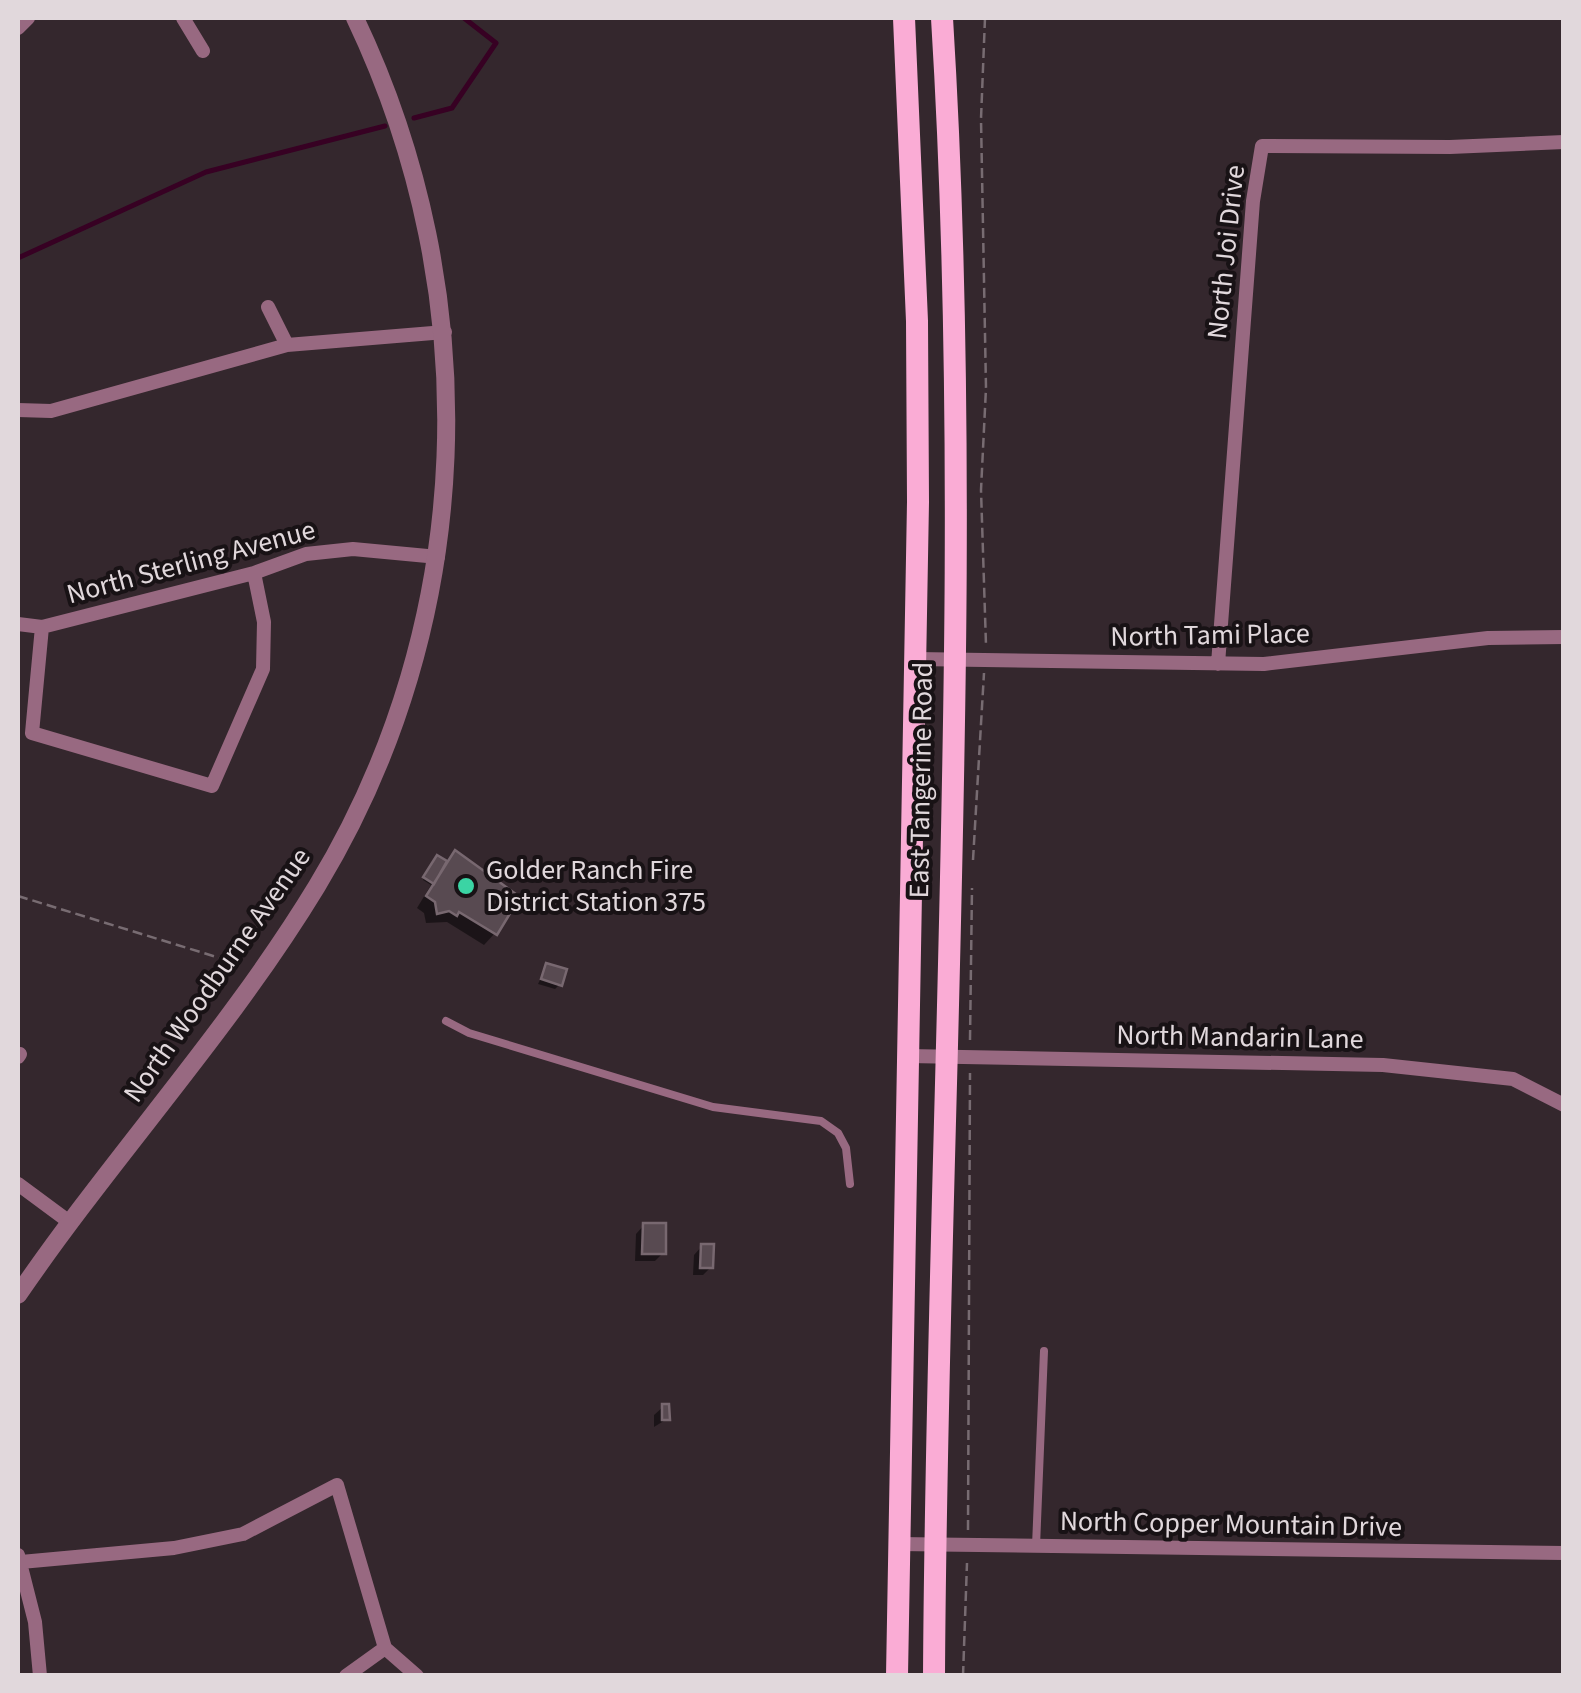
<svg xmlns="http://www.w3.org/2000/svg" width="1581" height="1693" viewBox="0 0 1581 1693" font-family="'Source Sans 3',sans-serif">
  <rect width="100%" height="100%" fill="#34272d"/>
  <path fill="#0007" d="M455 853 495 933 484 945 447 922 426 923 424 913 417 908 431 885 423 880 436 859 445 863Z
    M547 966 560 984 555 989 538 984Z
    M644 1225 663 1253 655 1261H635L636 1234Z
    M702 1246 711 1267 703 1275H693L694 1255Z
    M663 1407 667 1419 654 1427V1415Z"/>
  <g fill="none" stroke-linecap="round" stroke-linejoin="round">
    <path stroke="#370123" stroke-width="5" d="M414 118 452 108 496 43 464 18
      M18 258 206 172 385 126"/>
  </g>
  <path fill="#584a51" stroke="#786870" stroke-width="2.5" d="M455 850 520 897 497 935 459 912 457 916 449 911 437 914 435 902 426 896Z
    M437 855 447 861 434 884 423 877Z
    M546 963 567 969 562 986 541 979Z
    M643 1223H666V1254H642Z
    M701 1244H714L713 1268H700Z
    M662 1404H669L670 1420H662Z"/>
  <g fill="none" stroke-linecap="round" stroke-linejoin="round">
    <path stroke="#786c72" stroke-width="2.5" stroke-dasharray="10 5" stroke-linecap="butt" d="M985 18 981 119 986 388 981 490 986 645
      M973 860 984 673
      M18 896 236 963
      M970 1040 972 888
      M968 1530 970 1073
      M963 1676 967 1563"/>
    <path stroke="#986981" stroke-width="8" d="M446 1021 469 1033 713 1107 821 1121 838 1133 846 1148 850 1184
      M1036 1546 1044 1351"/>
    <path stroke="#986981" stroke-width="14" d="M183 18 203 51
      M18 28 28 18
      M268 307 287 345
      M18 410 51 411 287 345 445 332
      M18 624 42 627 254 573 306 554 353 549 438 557
      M42 627 32 733 212 786 263 669 264 622 254 573
      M916 659 1264 664 1488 638 1564 637
      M1218 664 1253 201 1262 146 1450 147 1564 142
      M908 1056 1383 1065 1513 1079 1564 1105
      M18 1057 20 1054
      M18 1184 68 1221
      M898 1544 1564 1553
      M18 1555 35 1622 40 1676
      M21 1562 174 1548 243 1534 337 1485 385 1648 417 1676
      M346 1676 385 1648"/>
    <path stroke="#986981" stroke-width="18" d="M18 1295C113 1156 229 1031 317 886 477 622 487 295 355 18"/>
    <path stroke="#faacd5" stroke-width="22" d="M897 1676 918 502 917 321 904 18
      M934 1676C937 1123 976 569 942 18"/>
  </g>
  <circle fill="#3bd4a4" stroke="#181215" stroke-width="4" cx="466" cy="886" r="10"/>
  <g text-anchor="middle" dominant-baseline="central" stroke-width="8" stroke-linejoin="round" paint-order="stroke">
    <g font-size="28" fill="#e1d8dc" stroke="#181215">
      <text transform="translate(1226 252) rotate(-84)">North Joi Drive</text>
      <text transform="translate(191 562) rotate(-15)">North Sterling Avenue</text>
      <text transform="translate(1210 635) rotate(-1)">North Tami Place</text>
      <text transform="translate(921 780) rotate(-89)">East Tangerine Road</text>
      <text transform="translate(217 975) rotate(-55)">North Woodburne Avenue</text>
      <text transform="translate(1240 1037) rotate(1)">North Mandarin Lane</text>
      <text transform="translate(1231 1524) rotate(1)">North Copper Mountain Drive</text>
    </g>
    <g font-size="28" fill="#e1d8dc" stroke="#181215" text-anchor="start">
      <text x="486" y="870">Golder Ranch Fire<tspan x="486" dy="32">District Station 375</tspan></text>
    </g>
  </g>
  <rect width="1581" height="1693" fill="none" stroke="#e1d8dc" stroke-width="40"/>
</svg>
